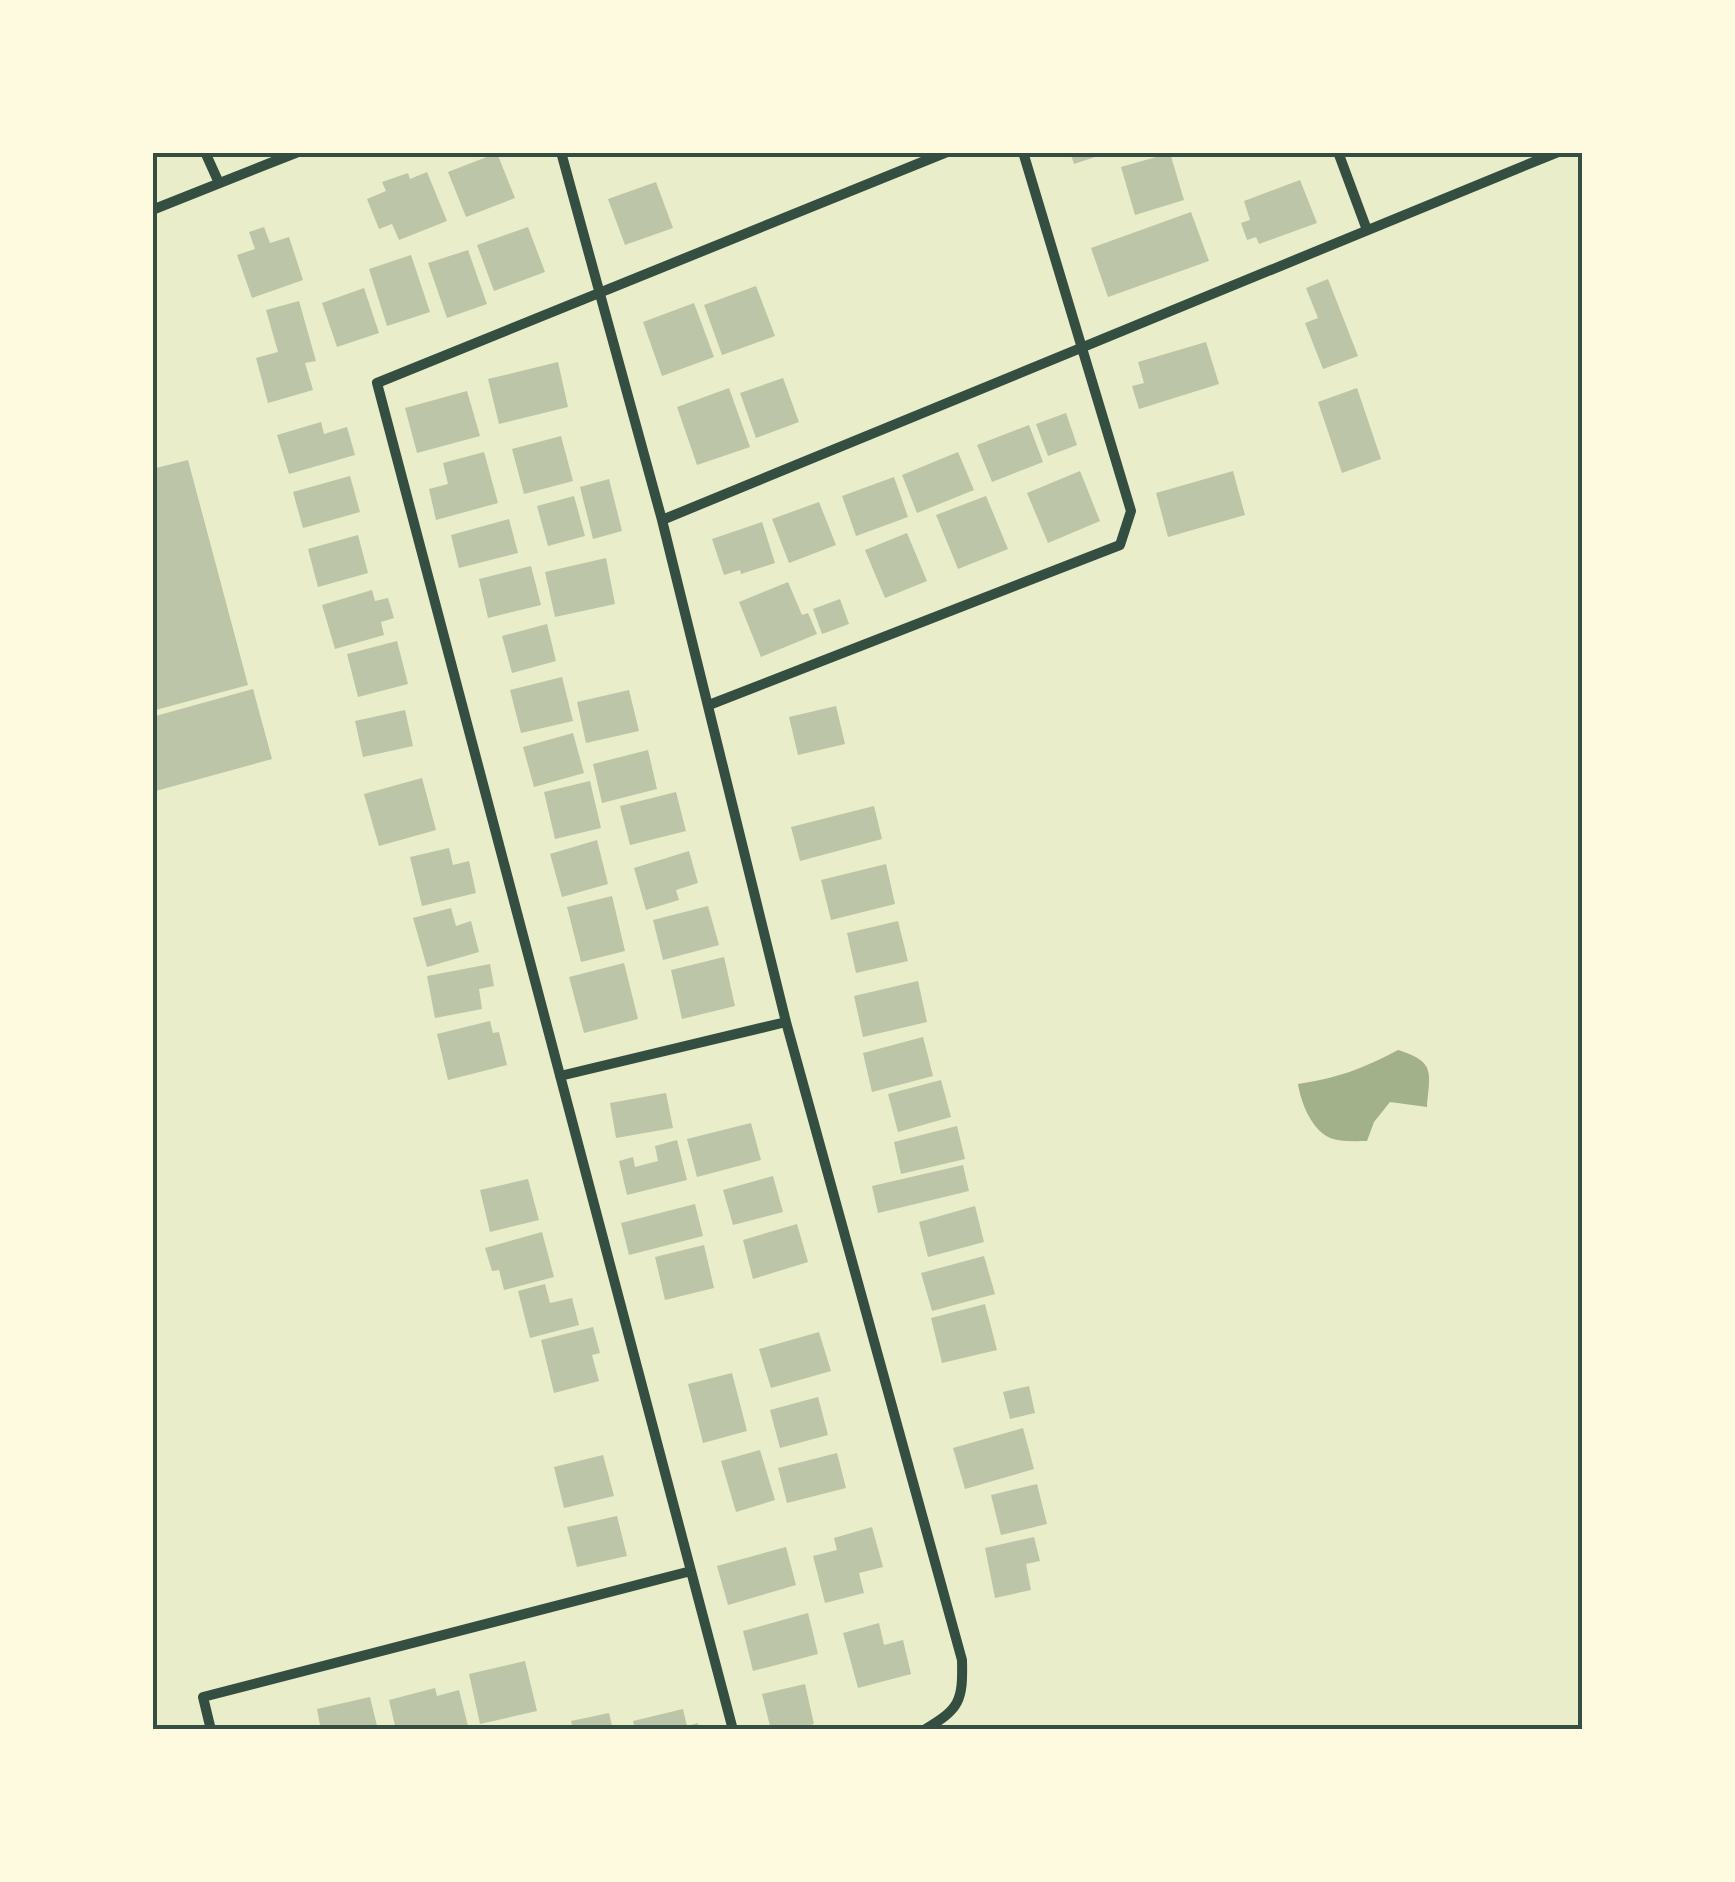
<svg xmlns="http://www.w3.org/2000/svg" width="1735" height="1882" viewBox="0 0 1735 1882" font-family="'Asap Condensed',sans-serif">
  <rect width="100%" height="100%" fill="#e9edc9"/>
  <path fill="#a3b18a" d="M1398 1050C1436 1062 1430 1072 1427 1107L1390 1102 1374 1122 1367 1141C1357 1141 1343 1142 1333 1139 1312 1132 1301 1103 1298 1084 1338 1078 1362 1069 1398 1050Z"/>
  <path fill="#bcc5a7" d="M1070 152H1107V153L1074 164Z
    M497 153 515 198 466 217 448 172Z
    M1170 153 1184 200 1135 215 1121 167Z
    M427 172 447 221 399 240 392 224 379 229 367 199 386 191 382 182 408 173 410 179Z
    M1300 180 1317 223 1259 244 1256 237 1247 240 1241 223 1250 220 1244 201Z
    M656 182 673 228 625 245 608 199Z
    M1191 212 1209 261 1108 297 1091 248Z
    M264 227 270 243 289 237 303 280 252 298 237 255 255 249 249 232Z
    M528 227 545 272 494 291 477 245Z
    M468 250 487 304 447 318 428 263Z
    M411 255 430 312 387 326 369 269Z
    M1328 279 1358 356 1323 369 1305 323 1318 318 1306 288Z
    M756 286 775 336 722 355 704 305Z
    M364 288 379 333 337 347 322 303Z
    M299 301 316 361 305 363 313 390 268 403 256 358 278 352 266 310Z
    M694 303 714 357 662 376 643 322Z
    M1206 342 1219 384 1139 409 1132 386 1144 383 1138 362Z
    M558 362 568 407 499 424 488 379Z
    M783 378 799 422 756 438 740 393Z
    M729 388 750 447 697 465 677 407Z
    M1357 388 1381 459 1342 473 1318 402Z
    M467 391 480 436 417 453 405 408Z
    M1066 413 1077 445 1048 456 1036 424Z
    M321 422 324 434 347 427 355 455 289 474 277 435Z
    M1029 425 1043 462 992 482 977 445Z
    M561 436 573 481 524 494 512 449Z
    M484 452 498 503 436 520 429 489 448 484 443 463Z
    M958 452 974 490 917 513 902 475Z
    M188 460 248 685 152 711V469Z
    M1080 471 1100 521 1048 543 1027 493Z
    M1233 471 1245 515 1168 537 1156 493Z
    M350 476 360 512 303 528 293 492Z
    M894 477 908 517 856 536 842 496Z
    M609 479 622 531 593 539 580 487Z
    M574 496 585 536 548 546 537 506Z
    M986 496 1008 549 958 569 936 515Z
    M819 502 836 545 789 563 772 519Z
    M509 519 518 553 459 568 451 535Z
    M762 522 775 563 741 574 740 570 724 575 712 539Z
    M907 533 927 581 885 598 865 550Z
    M358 535 368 573 318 587 308 549Z
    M606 558 615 604 555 617 545 572Z
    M531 566 541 605 488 618 479 579Z
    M788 582 802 615 808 613 817 634 761 657 739 602Z
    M372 590 375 601 388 598 394 618 381 622 384 635 335 649 322 605Z
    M840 599 849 624 822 634 813 609Z
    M547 624 556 661 512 673 502 636Z
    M397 641 408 684 358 697 347 654Z
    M562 677 573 721 521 733 510 690Z
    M253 689 272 759 152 792V717Z
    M629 690 639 731 586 743 577 702Z
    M836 706 845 744 798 755 789 717Z
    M405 710 413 746 363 757 355 721Z
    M573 733 584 773 534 787 523 747Z
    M648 750 657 789 602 803 593 764Z
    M422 778 436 830 379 846 364 794Z
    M590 781 601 828 555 839 544 792Z
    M676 792 686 831 630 845 620 806Z
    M874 806 882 839 800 861 791 827Z
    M597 840 608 884 562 897 550 854Z
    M449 848 453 865 469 861 476 893 422 906 410 857Z
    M689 851 698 883 676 890 679 900 646 910 634 868Z
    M886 864 895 904 831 920 821 880Z
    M612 896 625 951 581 962 567 907Z
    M708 906 719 945 663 960 653 920Z
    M451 908 456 926 471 921 479 952 427 967 413 918Z
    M898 921 908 961 856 973 847 933Z
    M724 957 735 1006 682 1019 671 970Z
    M624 963 638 1019 584 1033 569 977Z
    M490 964 494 986 479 989 482 1009 435 1018 427 976Z
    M918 981 927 1022 863 1037 854 996Z
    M490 1021 493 1033 499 1032 507 1065 448 1080 437 1034Z
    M923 1037 933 1076 872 1092 863 1053Z
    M941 1080 951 1117 898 1132 888 1094Z
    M666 1093 673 1128 616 1138 610 1103Z
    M751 1123 761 1160 697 1177 687 1139Z
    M957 1126 965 1159 901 1174 894 1142Z
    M677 1140 687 1180 627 1195 619 1161 633 1157 635 1167 658 1161 655 1146Z
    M963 1165 969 1191 878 1213 872 1186Z
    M773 1176 783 1212 733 1225 723 1190Z
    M528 1179 539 1220 490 1232 480 1190Z
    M695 1204 703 1236 629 1255 621 1223Z
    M975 1206 984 1242 928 1257 919 1222Z
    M797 1224 808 1262 753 1279 743 1240Z
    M542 1232 554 1277 504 1290 499 1270 492 1271 485 1248Z
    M704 1245 714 1288 665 1300 655 1257Z
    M984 1256 995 1294 932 1311 921 1273Z
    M545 1284 550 1303 572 1298 579 1325 530 1338 518 1291Z
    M985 1304 997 1350 942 1363 931 1318Z
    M593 1327 600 1353 592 1355 599 1381 554 1393 541 1340Z
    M819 1332 831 1371 771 1388 759 1349Z
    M732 1373 747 1431 703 1443 688 1384Z
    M1029 1386 1035 1413 1010 1419 1003 1392Z
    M818 1397 828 1435 780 1448 770 1410Z
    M1023 1428 1034 1469 965 1489 953 1448Z
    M760 1450 775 1500 736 1512 721 1461Z
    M837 1453 846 1488 787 1503 778 1468Z
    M603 1455 614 1496 564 1508 554 1467Z
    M1037 1484 1047 1524 1001 1535 991 1495Z
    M617 1516 627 1556 577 1567 567 1527Z
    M872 1527 883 1567 859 1573 864 1593 825 1603 813 1556 837 1550 834 1538Z
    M1034 1537 1040 1561 1026 1564 1031 1590 995 1598 985 1548Z
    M786 1547 796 1585 728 1605 717 1566Z
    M808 1613 818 1654 753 1671 743 1631Z
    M879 1623 884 1645 903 1640 911 1674 858 1688 843 1633Z
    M525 1661 537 1711 480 1724 469 1674Z
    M805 1684 814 1724 792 1730H771L762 1694Z
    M435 1688 437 1696 459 1690 469 1730H396L389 1700Z
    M370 1697 378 1730H321L317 1709Z
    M683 1709 687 1726 698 1723 699 1730H635L633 1721Z
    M609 1713 613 1730H573L571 1721Z"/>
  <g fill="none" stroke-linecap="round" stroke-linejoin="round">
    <path stroke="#344e41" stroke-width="10" d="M205 152 219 183
      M561 152 662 520 786 1022 962 1660C963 1701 960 1709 924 1730
      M1338 152 1367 230
      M152 210 298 152
      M662 520 1558 152
      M709 705 1120 545 1131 511 1023 152
      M560 1076 786 1022
      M211 1730 203 1697 691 1571
      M733 1730 377 383 947 152"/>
  </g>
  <rect width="1735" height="1882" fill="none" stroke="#fefae0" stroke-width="310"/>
  <rect x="155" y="155" width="1425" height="1572" fill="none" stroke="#344e41" stroke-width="4"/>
</svg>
